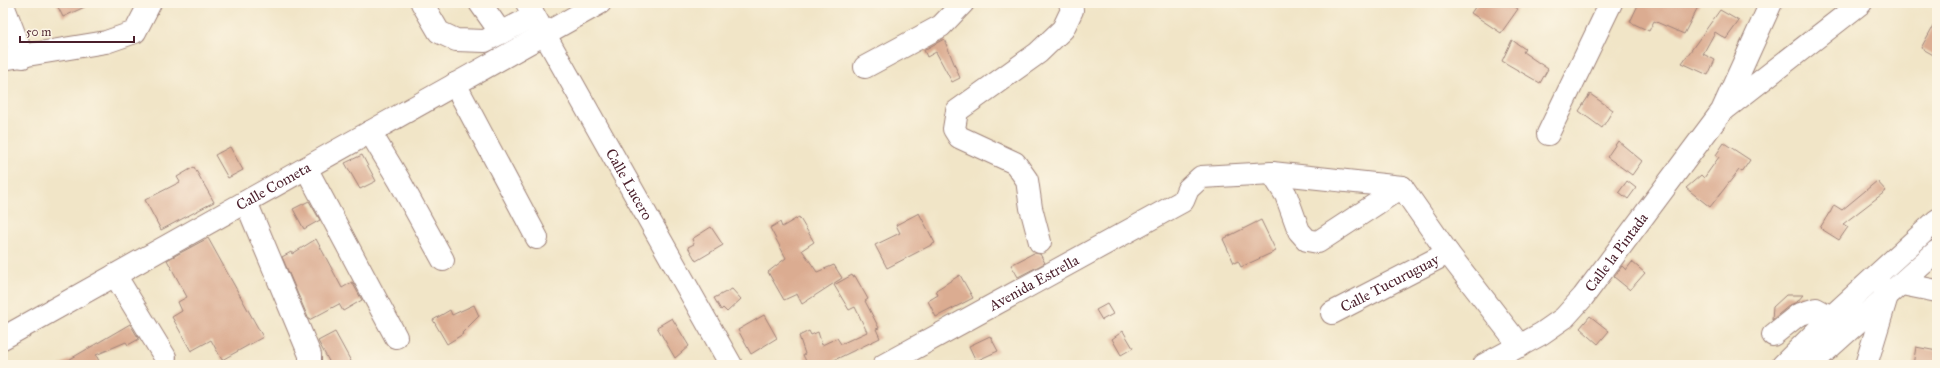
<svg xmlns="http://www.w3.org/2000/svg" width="1940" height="368" viewBox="0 0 1940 368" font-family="'IM FELL Great Primer',serif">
  <rect width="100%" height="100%" fill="#fcf5e5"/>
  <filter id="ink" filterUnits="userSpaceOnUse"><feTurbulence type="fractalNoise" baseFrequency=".025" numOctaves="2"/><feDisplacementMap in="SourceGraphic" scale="8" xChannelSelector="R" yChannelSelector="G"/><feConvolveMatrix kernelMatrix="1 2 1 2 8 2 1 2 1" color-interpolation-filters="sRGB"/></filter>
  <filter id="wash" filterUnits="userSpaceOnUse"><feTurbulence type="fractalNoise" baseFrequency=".012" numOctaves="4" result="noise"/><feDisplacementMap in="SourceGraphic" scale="16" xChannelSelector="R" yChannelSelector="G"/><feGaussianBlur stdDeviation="0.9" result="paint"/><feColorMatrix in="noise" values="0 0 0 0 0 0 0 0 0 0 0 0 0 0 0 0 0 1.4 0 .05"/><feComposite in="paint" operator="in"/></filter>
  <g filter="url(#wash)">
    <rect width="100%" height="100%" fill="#f1e5c7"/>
    <g id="blocks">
      <path fill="#dbac91" d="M56 3H93L63 17Z
        M1478 3H1509L1518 9 1501 33 1471 13Z
        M1639 3H1700L1684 34 1654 21 1649 31 1630 22Z
        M1720 10 1739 21 1726 39 1715 32 1703 54 1715 60 1708 75 1682 63Z
        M1937 19V57L1921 48Z
        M944 39 960 78 952 82 936 52 927 57 924 50Z
        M1512 40 1525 49 1523 52 1548 69 1540 83 1502 61Z
        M1590 94 1613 110 1602 128 1579 111Z
        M1618 141 1642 161 1632 175 1607 157Z
        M1724 143 1750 160 1742 172 1739 170 1710 207 1686 188 1701 175 1704 178 1719 157 1716 155Z
        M230 147 243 170 228 178 215 155Z
        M362 155 376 181 360 189 345 163Z
        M194 167 214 202 161 230 145 200 180 182 177 177Z
        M1627 181 1636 188 1628 199 1619 192Z
        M1877 181 1886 191 1843 224 1848 227 1839 240 1820 228 1829 213H1830L1834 205 1842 210Z
        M309 201 320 220 304 229 293 209Z
        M919 213 935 243 887 268 875 245 900 233 896 225Z
        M799 217 814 242 802 250 817 272 834 265 842 278 802 304 797 294 784 300 768 272 786 258 770 228 780 222 782 227Z
        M1261 220 1276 251 1241 267 1238 261 1234 263 1223 239Z
        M711 227 723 245 696 261 688 247 694 244 692 239Z
        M208 238 263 337 222 360 211 340 191 351 172 317 182 311 178 302 187 297 167 260Z
        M316 239 342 288 352 282 362 300 343 311 339 304 309 320 282 257 291 252 292 254Z
        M1034 253 1040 254 1045 263 1018 277 1011 265Z
        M1632 262 1645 273 1630 290 1614 277 1622 266 1626 270Z
        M852 275 853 277 855 276 868 299 865 301 879 328 876 329 880 338 824 365H808L803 355 805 354 799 336 809 331 811 335 818 332 822 345 837 338 841 344 867 332 855 307 849 310 834 285Z
        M960 275 973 298 936 317 928 301 938 295 936 290Z
        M732 289 741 299 727 312 723 308 721 310 714 298Z
        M1786 295H1803L1797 302 1790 305 1772 320 1773 307Z
        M1107 304 1113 314 1102 320 1096 310Z
        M474 305 479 316 462 333 463 334 447 344 433 320 450 310 452 315Z
        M764 315 777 338 751 354 738 330Z
        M1590 316 1609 331 1598 344 1580 328Z
        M672 318 689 346 675 358 657 327Z
        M130 324 139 339 128 345 126 342 96 355 101 365H60Z
        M1123 331 1133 348 1121 355 1112 339Z
        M335 332 353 365H331L318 341Z
        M990 336 998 351 976 361 969 346Z
        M1916 347 1937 351V365H1913Z"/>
    </g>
  </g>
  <g filter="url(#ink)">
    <use href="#blocks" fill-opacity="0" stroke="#9e8279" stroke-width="1"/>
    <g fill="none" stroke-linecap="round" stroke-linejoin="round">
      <defs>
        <g id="minor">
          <path d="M422 3 439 32 456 40 485 41 534 16"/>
          <path d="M480 3 501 33"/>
          <path id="s1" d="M527 3 731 365"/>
          <path d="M3 5 23 57"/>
          <path d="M3 59 106 42 135 32 150 3"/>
          <path d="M865 67 941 26 963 3"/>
          <path d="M455 84 537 238"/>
          <path d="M1725 109 1861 3"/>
          <path d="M370 132 399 180 443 260"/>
          <path d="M1548 134 1611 3"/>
          <path d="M306 168 396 337"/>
          <path d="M1272 173 1286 195 1299 231 1307 240 1318 242 1402 187"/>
          <path d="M1402 187 1448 253 1520 346"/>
          <path d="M246 202 310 355V365"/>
          <path d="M1040 242 1031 208 1027 180 1015 163 959 137 954 129 957 111 1038 53 1063 29 1072 10 1070 3"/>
          <path d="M115 275 165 357"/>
          <path d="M1902 284 1937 291"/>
          <path id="s2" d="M1332 313 1448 253"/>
          <path d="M1773 335 1798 315 1816 309 1831 317"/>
          <path id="s3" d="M3 338 600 3"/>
          <path id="s4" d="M884 365 1183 201 1188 189 1201 177 1272 173 1402 187"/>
          <path id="s5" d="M1484 365 1541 334 1564 318 1583 297 1722 111 1771 3"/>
          <path d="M1866 365 1887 296 1884 288"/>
        </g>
        <path id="major" d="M1783 365 1831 317 1937 220
          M1810 365 1937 251"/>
      </defs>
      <use href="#minor" stroke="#9e8279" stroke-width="24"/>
      <use href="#major" stroke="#9e8279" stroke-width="24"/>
      <use href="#minor" stroke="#fff" stroke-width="22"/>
      <use href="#major" stroke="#fff" stroke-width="22"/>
    </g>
  </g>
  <g text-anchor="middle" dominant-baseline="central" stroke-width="4" stroke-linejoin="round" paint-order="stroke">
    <g font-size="15" fill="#4a1f2b" stroke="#fcf5e5">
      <text stroke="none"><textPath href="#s1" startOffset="208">Calle Lucero</textPath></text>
      <text stroke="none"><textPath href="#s3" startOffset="310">Calle Cometa</textPath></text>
      <text stroke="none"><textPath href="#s5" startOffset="177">Calle la Pintada</textPath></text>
      <text stroke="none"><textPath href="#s4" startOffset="171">Avenida Estrella</textPath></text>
      <text stroke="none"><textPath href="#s2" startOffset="65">Calle Tucuruguay</textPath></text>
    </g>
  </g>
  <rect width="1940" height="368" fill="none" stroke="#fcf5e5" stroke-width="16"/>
  <path d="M20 36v6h114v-6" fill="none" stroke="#4a1f2b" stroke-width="2"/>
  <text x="26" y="36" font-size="12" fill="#4a1f2b" stroke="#fcf5e5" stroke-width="3" paint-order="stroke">50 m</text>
</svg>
